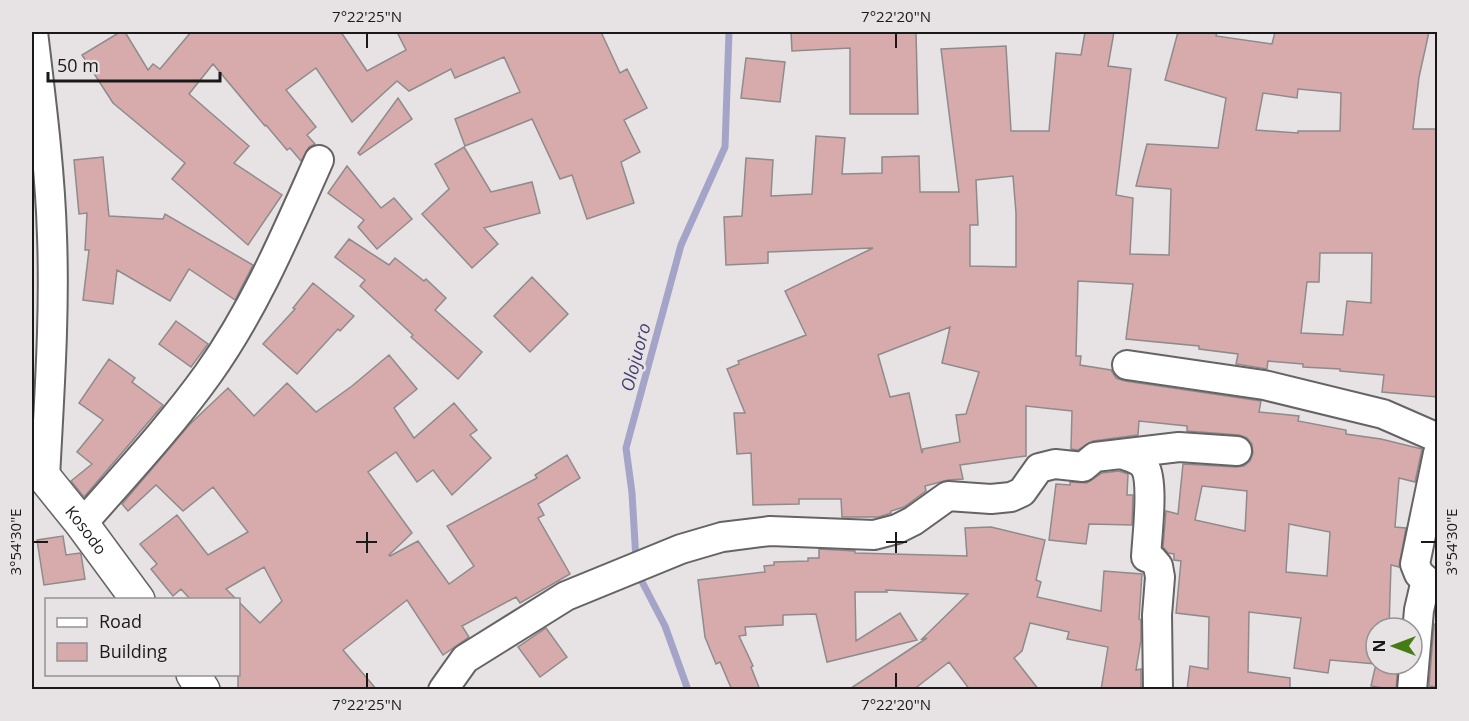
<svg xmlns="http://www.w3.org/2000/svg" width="1469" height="721" viewBox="0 0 1469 721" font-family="'Open Sans',sans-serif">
  <rect width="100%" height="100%" fill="#e7e3e5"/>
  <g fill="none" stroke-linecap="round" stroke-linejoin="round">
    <path stroke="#a4a3c8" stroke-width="7" d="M636 560 632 493 626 448 681 245 725 147 729 32
      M638 574 665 626 688 690"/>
  </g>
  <path fill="#d7aaac" stroke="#8f8b8b" stroke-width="1.5" fill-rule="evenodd" d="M120 32H125L148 70 153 64 160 69 191 32H341L367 71 406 50 397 32H601L620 73 627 69 647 108 624 120 640 152 621 162 634 203 587 219 572 175 560 179 532 119 465 146 455 119 520 92 504 57 455 78 451 69 409 91 397 81 352 122 316 68 286 90 316 127 307 135 315 144 309 147 301 161 290 148 287 150 266 125 265 126 213 64 189 94 249 146 234 163 282 195 248 245 172 179 185 163 113 103 82 55Z
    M791 32H916L918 114H850V48L792 51Z
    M1085 32H1114L1108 66 1131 69 1116 195 1133 198 1130 254 1169 255 1171 189 1136 186 1147 144 1218 148 1226 98 1165 80 1178 32H1217L1216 36 1272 44 1275 32H1429L1419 77 1413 129H1437V397L1382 392 1384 375 1340 371V369L1303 367V364L1268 361 1267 369 1236 364 1238 354 1199 349V346L1126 339 1133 284 1078 281 1076 356H1081L1080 365 1111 370 1116 378 1125 381 1261 401 1259 412 1299 416 1298 421 1346 430V434L1381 439 1422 449 1415 482 1399 478 1395 527 1406 528 1399 567 1391 565 1389 628H1376V664H1398L1396 690 1371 686 1376 664 1330 660 1328 673 1294 668 1301 618 1249 612 1248 672 1290 678V690H1187L1190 666 1208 669 1209 617 1176 613 1181 561 1174 560V554L1168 553 1163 547 1166 511 1178 514 1183 464 1236 467 1244 466 1250 461 1253 453 1252 444 1247 438 1239 435 1187 431V426L1139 421 1138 435 1093 441 1078 450 1071 449 1072 411 1026 406V456L960 465 963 479 948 480 925 486 926 491 904 507 891 511V513L879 517H842L841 499H799V504L753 505 751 453 737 454 734 413H745L727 369 739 364 738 361 806 335 785 291 873 248 768 252V263L726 265 724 217 742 216 746 158 773 160 771 196 812 194 816 136 845 138 842 174 882 173V157L919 156 920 192H959L941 49 1006 46 1011 131H1049L1056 53 1081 55ZM1298 89 1341 93 1340 131H1298V133L1256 130 1263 93 1297 98ZM1013 176 1016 213V267L970 266V225H978L976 180ZM1320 253H1372L1371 303 1347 301 1343 335 1301 333 1307 282H1319ZM950 327 942 363 979 372 966 414 956 415 960 442 923 449 922 453 909 393 890 397 878 355ZM1202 486 1247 491 1245 531 1195 520ZM1289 524 1330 532 1327 576 1286 572Z
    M746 58 785 62 780 102 741 98Z
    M398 98 412 119 360 155 358 153Z
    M464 147 491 192 532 182 540 213 484 228 498 244 472 268 422 214 449 189 435 164Z
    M103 157 109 216 163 219 165 214 253 265 235 300 189 269 170 301 117 270 113 304 83 300 89 250H85L87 213 79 214 74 160Z
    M347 166 381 208 394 198 412 219 377 249 358 227 364 220 328 193Z
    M349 239 389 265 395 258 424 281 426 279 446 298 435 310 482 352 458 379 411 337 413 335 360 286 365 280 335 257Z
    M532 277 568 314 530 352 494 316Z
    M313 283 354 316 340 331 338 329 297 374 263 344 295 309 293 308Z
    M176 321 208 344 191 367 159 344Z
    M389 355 417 389 394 408 414 438 454 403 477 430 470 435 491 458 452 495 433 470 417 482 396 452 368 472 412 533 389 555 390 556 418 541 449 584 474 566 447 526 537 478 535 475 567 455 580 478 538 504 544 515 538 518 570 574 520 603 516 597 462 626 469 637 443 655 407 600 343 650 377 690H238V601L260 623 282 601 264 567 226 589 237 600H191L181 589 173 596 151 569 157 564 140 544 177 515 208 555 248 532 213 487 183 511 156 485 128 511 122 504 190 424 228 388 254 416 287 383 316 412 352 386Z
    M109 359 135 378 132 382 163 405 84 497 71 481 92 464 77 452 103 420 79 403Z
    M1119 471 1128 474 1127 495H1133L1132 525 1089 524 1086 544 1049 540 1056 484 1070 485V482L1087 483 1102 473Z
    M991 527 1045 540 1036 580 1041 582 1037 597 1101 611 1104 571 1142 574 1139 619 1141 620V640L1136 670 1141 669V690H1101L1108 647 1067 639 1069 632 1030 623 1022 651 1014 658 1039 690H970L949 662 913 690H848L927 638 922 639 968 594 886 590 887 592H855L856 641 900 613 917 640 827 662 816 614 783 615V625L745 627 746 635 739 636 753 666 751 667 760 690H732L720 662 716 664 705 637 698 580 765 572 764 566 774 565V562L808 561V558H819V549L855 551V553L967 556 965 528Z
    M63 536 66 555 80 553 81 554 85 579 44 585 37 540Z
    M1434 624 1437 625V687L1429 686Z
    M546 628 567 657 540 677 518 647Z"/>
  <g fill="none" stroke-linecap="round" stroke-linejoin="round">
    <defs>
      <path id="minor" d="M33 32C41 100 50 168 52 236 55 317 49 398 45 478
        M1127 365 1264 385 1383 414 1438 438
        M1121 454C1129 457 1140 459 1145 467 1154 483 1147 537 1146 557L1152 559 1158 566 1160 577 1157 615 1158 690
        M82 524C125 475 170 427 208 374 255 308 286 234 319 160
        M443 690 465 659 566 596 681 549 722 537 770 531 874 535 897 529 913 521 948 496 991 499 1011 497 1022 492 1039 468 1055 464 1083 467 1095 457 1179 447 1237 451
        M1412 690 1419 610 1426 580 1419 574 1415 564 1438 453"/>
      <g id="major">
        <path id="s1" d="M32 462 82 524 138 600"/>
        <path d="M193 674 203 690"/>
      </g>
    </defs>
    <use href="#minor" stroke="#666365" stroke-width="32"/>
    <use href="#major" stroke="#666365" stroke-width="36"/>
    <use href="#minor" stroke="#fff" stroke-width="28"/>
    <use href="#major" stroke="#fff" stroke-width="33"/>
  </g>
  <path fill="none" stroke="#1a191a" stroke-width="2" d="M367 33V48M896 33V48M367 532V553M896 532V553M33 542H48M356 542H377M886 542H907M1421 542H1436M367 673V688M896 673V688"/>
  <g text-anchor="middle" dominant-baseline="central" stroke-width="5" stroke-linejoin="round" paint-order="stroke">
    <g font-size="16" fill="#1a191a" stroke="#e7e3e5">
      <text stroke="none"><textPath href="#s1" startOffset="87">Kosodo</textPath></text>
    </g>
    <g font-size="18" font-style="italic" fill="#443f71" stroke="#e7e3e5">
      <text transform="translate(635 357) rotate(-75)">Olojuoro</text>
    </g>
  </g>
  <rect width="1469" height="721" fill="none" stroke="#e7e3e5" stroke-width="66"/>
  <rect x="45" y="598" width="195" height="78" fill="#e7e3e5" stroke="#959294" stroke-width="1.5"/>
  <rect x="57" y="618" width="30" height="9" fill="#ffffff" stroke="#959294" stroke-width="1.5"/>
  <text x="99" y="628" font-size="18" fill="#1a191a">Road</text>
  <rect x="57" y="643" width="30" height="18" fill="#d7aaac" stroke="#959294" stroke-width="1.5"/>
  <text x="99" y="658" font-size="18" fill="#1a191a">Building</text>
  <g transform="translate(1394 646) rotate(270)"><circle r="28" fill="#e7e3e5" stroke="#959294" stroke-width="1.5"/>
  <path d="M0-4.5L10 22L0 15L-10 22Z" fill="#457d14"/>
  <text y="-9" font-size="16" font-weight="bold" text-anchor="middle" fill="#1a191a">N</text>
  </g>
  <path d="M48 72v9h172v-9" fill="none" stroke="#1a191a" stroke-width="3"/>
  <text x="57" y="72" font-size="18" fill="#1a191a" stroke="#e7e3e5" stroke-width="4.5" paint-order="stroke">50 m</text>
  <rect x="33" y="33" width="1403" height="655" fill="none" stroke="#1a191a" stroke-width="2"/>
  <g font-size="15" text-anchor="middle" fill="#1a191a">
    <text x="367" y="22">7°22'25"N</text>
    <text x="896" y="22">7°22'20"N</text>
    <text transform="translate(1452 542) rotate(-90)" y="5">3°54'30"E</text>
    <text transform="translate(16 542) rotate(-90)" y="5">3°54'30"E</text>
    <text x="367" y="710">7°22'25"N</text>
    <text x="896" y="710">7°22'20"N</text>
  </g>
</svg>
